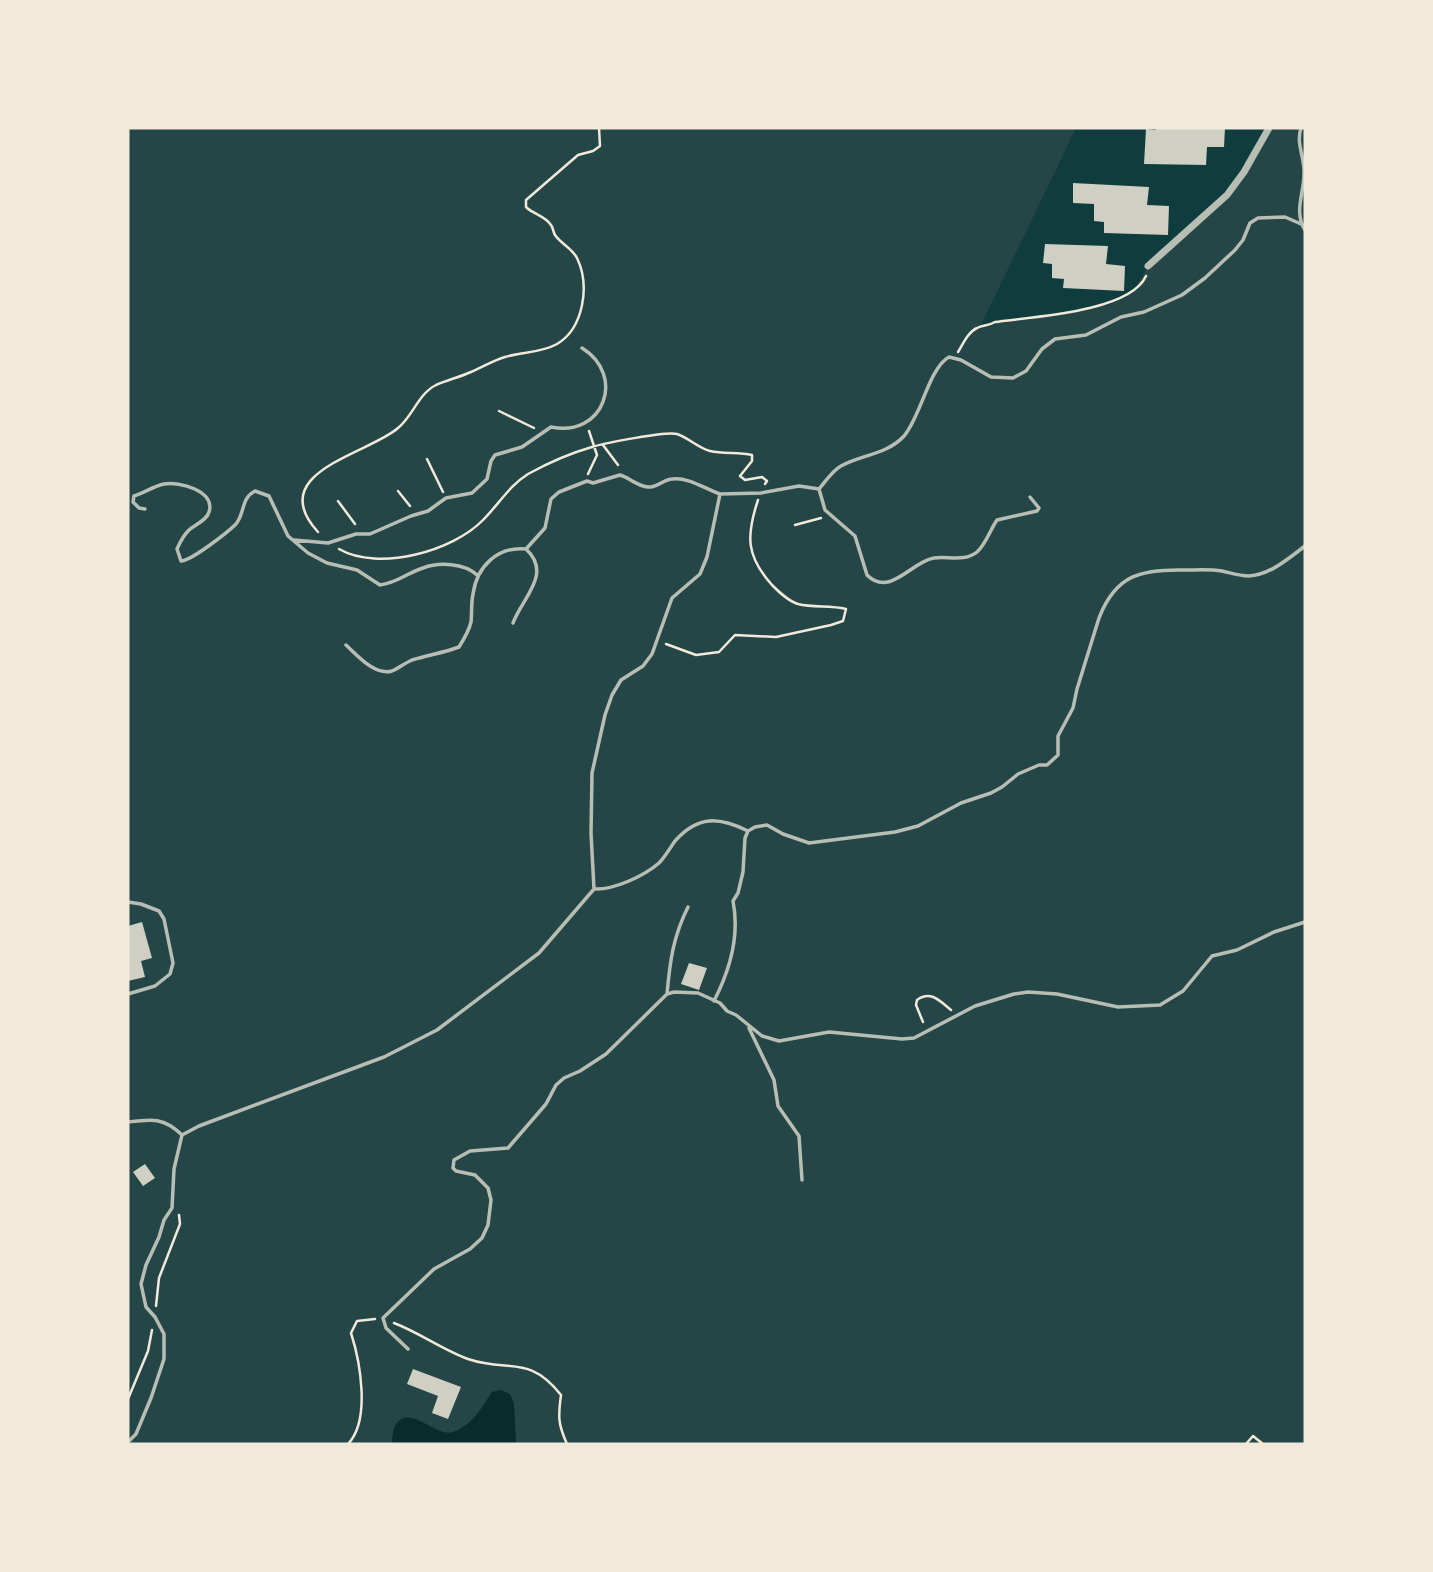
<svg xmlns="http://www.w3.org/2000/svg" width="1433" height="1572" viewBox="0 0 1433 1572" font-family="Arial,sans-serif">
  <rect width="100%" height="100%" fill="#0f3d3e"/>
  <path fill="#244646" d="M128 128H1076L981 325 1063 313 1120 300 1132 293 1148 266 1227 195 1269 128H1305V1444H128Z"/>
  <path fill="#0a2a2b" d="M501 1390 510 1394 514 1404 516 1444H391C393 1439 392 1433 394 1428 407 1400 435 1438 453 1432 472 1426 482 1407 492 1392Z"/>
  <path fill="#cfcfc3" d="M1156 128H1225L1224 147H1207L1206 165 1144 164 1146 129 1156 130Z
    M1073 183 1149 187 1147 205 1169 206 1168 235 1104 233V222L1094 221V204L1073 203Z
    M1045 244 1108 246 1106 264 1125 266 1124 291 1063 288 1064 279 1052 278V264L1043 263Z
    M142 922 152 958 141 961 145 977 128 981V926Z
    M689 963 707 968 699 990 681 984Z
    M145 1164 155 1178 143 1186 133 1172Z
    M413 1369 461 1387 448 1419 432 1413 438 1396 407 1384Z"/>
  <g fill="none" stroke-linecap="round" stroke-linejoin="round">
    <path stroke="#f1e9da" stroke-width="2.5" d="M958 352C963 344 968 332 977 328 983 325 988 326 995 322 1031 317 1130 312 1146 276
      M499 411 534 428
      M603 445 618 465
      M427 459 443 492
      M588 474 597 455 589 431
      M398 491 410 506
      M338 501 355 524
      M795 525 821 518
      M318 532C263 472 369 454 398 428 413 416 418 394 436 385 447 380 460 377 471 372 483 367 494 360 505 357 522 352 541 353 557 344 584 328 590 285 577 258 572 248 561 244 555 235 553 232 553 227 551 225 545 216 533 214 526 207V200L578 155 593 151 600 146 599 128
      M339 549C379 572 453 551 483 520 499 504 509 486 528 474 548 463 571 453 592 447 605 443 667 431 677 434 689 438 698 448 710 451 724 454 738 452 752 455V461L740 476 745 480 762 477 767 481 765 484
      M666 644 696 655 719 652 735 635 776 637 831 625 843 621 846 609C830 605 814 608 798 604 788 601 779 592 772 585 746 556 746 536 758 500
      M923 1022 916 1005 917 1000C931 990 940 1001 951 1010
      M156 1306 159 1278 180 1224 179 1215
      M394 1323C420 1333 443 1350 468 1359 509 1373 529 1354 561 1395 558 1417 558 1424 567 1444
      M128 1399 148 1351 152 1330
      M348 1444C371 1420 360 1361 351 1333L357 1321 375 1319
      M1246 1444 1253 1436 1263 1444"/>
    <path stroke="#b8beb3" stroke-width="3.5" d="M1301 128C1296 143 1304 156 1304 171 1305 192 1293 211 1305 230
      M819 489 825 510 855 536 867 575C890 598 912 561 934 558 948 556 965 562 977 552 986 544 990 530 997 520L1037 511 1039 508 1030 497
      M720 494 761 493 799 486 819 489C826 481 832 471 841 466 861 455 888 454 904 436 921 416 929 368 949 357L961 360 991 377 1013 378 1026 371 1042 349 1055 339 1086 335 1121 317 1144 312 1182 295 1205 278 1235 250 1243 240 1250 223 1258 218 1285 217 1301 224
      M145 509 139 508 133 502 134 496C144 493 154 486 164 484 179 481 216 491 209 512 207 520 195 525 189 530 184 535 180 542 177 549L181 561C191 561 228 532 236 524 245 513 241 498 255 491L269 496 288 536 308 553 327 563 357 570 380 585C397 583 407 573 423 568 439 562 464 563 477 575
      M294 540 328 543 356 534H370L411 516 428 511 446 498 472 493 487 479 491 461 495 455 522 447 551 427C603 438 627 376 582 348
      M346 645C358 656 375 676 392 671 399 668 405 663 412 660 428 655 443 653 459 647 464 639 469 631 471 622 472 613 471 603 473 594 477 566 498 546 526 549 553 574 522 598 513 623
      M594 889C614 890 644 876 659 863 665 857 670 848 675 841 698 815 719 817 748 831
      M128 902 141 904 159 911 164 919 173 963 170 974 155 986 128 994
      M667 994C670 961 673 937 688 907
      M714 1001C730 970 740 936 733 901L738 893 743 872 745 838 748 831 755 827 767 825 783 834 809 843 895 832 918 826 961 803 991 793 1002 787 1018 774 1039 765H1047L1058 755V736L1073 708 1077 689 1099 618C1116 574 1142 569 1185 570 1197 570 1210 569 1222 571 1231 573 1240 576 1249 576 1270 575 1289 558 1305 546
      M749 1028 774 1080 778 1106 799 1136 802 1180
      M128 1122C151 1119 164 1117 182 1135
      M182 1135 199 1126 384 1057 437 1030 539 953 594 889 591 833 592 773 605 715 612 695 621 680 643 666 652 654 672 598 700 574 707 557 720 494C705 489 689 477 672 479 665 479 659 486 651 487 640 488 630 478 620 475L593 483 587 481 559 492 551 499 545 528 526 549
      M408 1349 386 1328 383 1318 434 1269 470 1249 482 1238 488 1225 491 1200 488 1188 475 1175 456 1171 453 1168 454 1160 470 1151 508 1148 546 1104 556 1085 564 1078 580 1071 606 1054 667 994 674 992 698 993 720 1003 727 1011 736 1015 762 1036 779 1041 829 1032 902 1039 914 1038 975 1006 1014 994 1028 992 1057 994 1118 1007 1160 1005 1183 991 1212 956 1237 950 1274 932 1305 922
      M128 1442 136 1434 151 1398 164 1359V1334L155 1317 146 1307 141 1284 146 1265 159 1237 164 1220 172 1208 174 1169 182 1135"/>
    <path stroke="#b8beb3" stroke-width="7" d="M1148 266 1227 195 1244 172 1269 128"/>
  </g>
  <rect width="1433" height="1572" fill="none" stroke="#f1e9da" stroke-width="259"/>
</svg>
